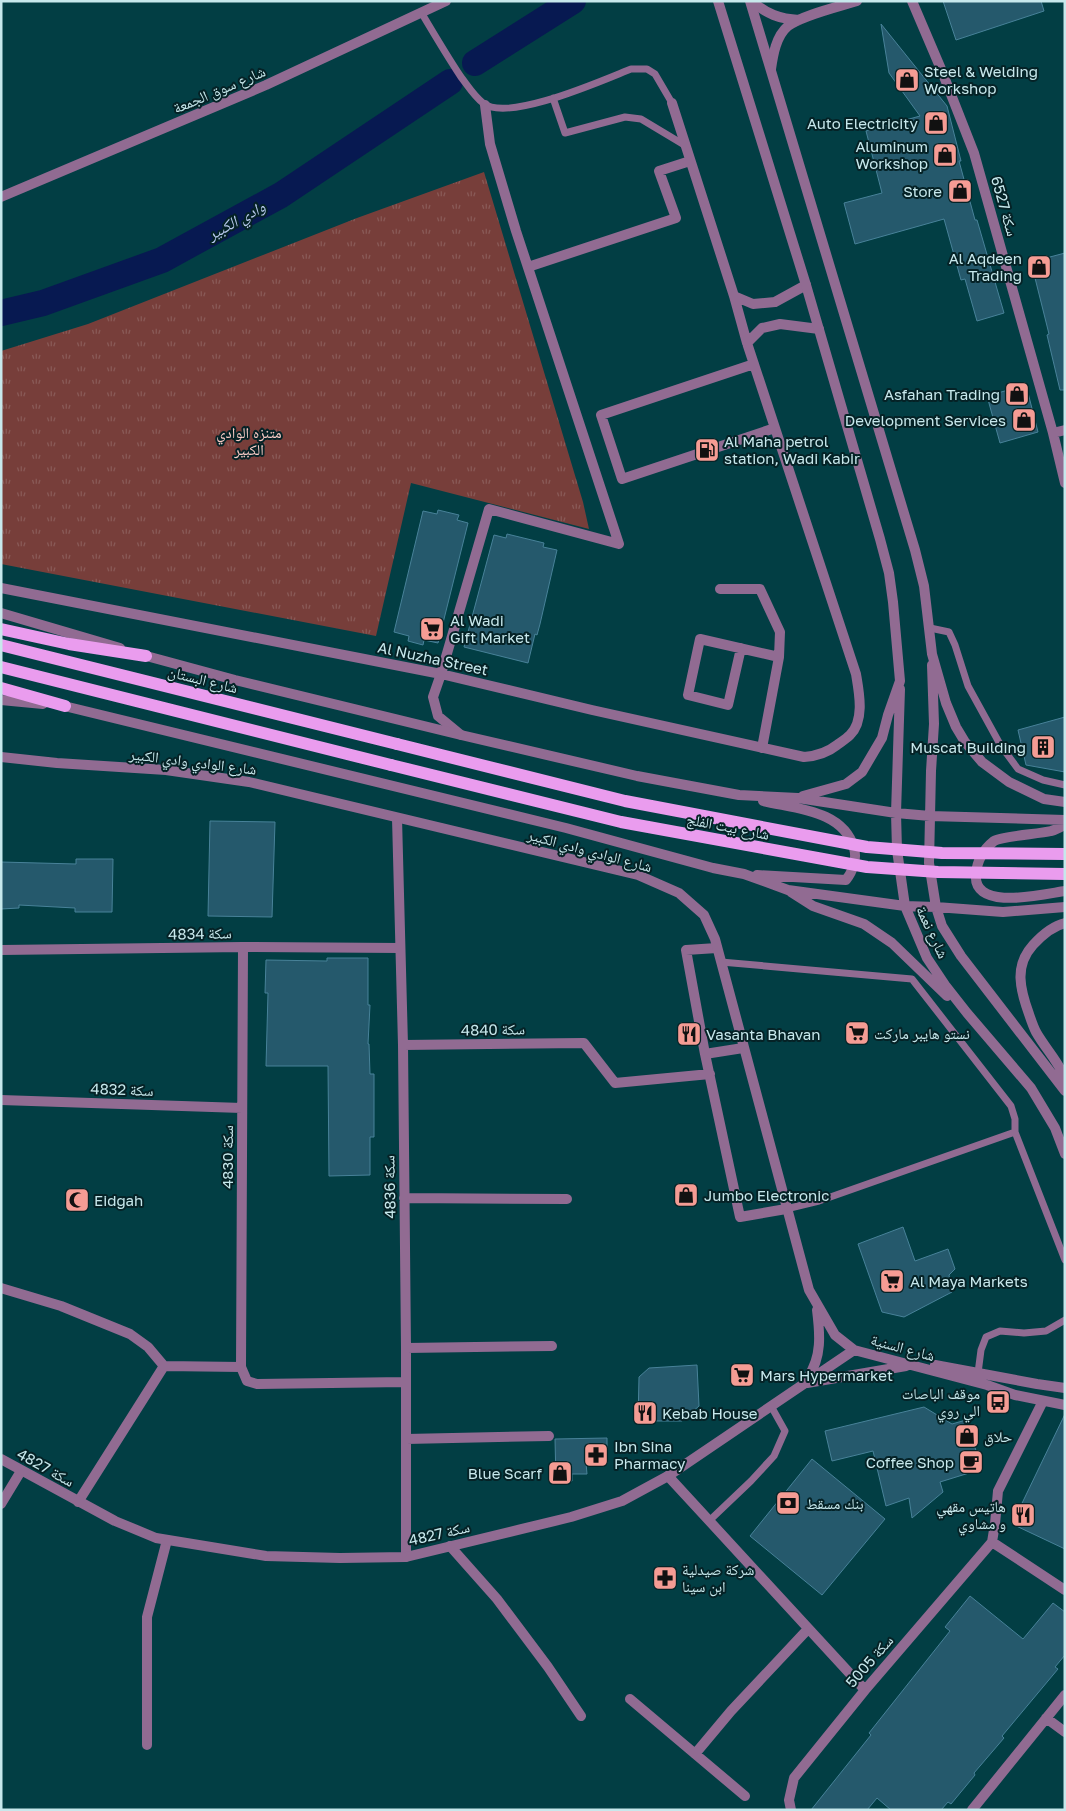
<svg xmlns="http://www.w3.org/2000/svg" width="1066" height="1811" viewBox="0 0 1066 1811" font-family="'Golos Text','Noto Naskh Arabic',sans-serif">
  <defs>
    <pattern id="park-tufts" width="24" height="20" patternUnits="userSpaceOnUse" patternTransform="scale(1.25)"><rect width="24" height="20" fill="#773e3a"/><path d="M3 7l-1-3M5 7V3M7 7l1-3M15 17l-1-3M17 17v-4M19 17l1-3" fill="none" stroke="#895a57"/></pattern>
  </defs>
  <rect width="100%" height="100%" fill="#023e44"/>
  <path fill="url(#park-tufts)" d="M484 172 583 502 589 529 411 483 376 636 1 564V351L88 324 357 218Z"/>
  <g fill="none" stroke-linecap="round" stroke-linejoin="round">
    <path stroke="#071951" stroke-width="26" d="M475 63 573 1
      M1 313 43 303 162 260 281 195 450 82"/>
  </g>
  <path fill="#25596c" stroke="#488299" d="M943 1H1041L1044 11 956 40Z
    M881 24 947 106 961 161H959L975 220H977L1004 313 977 321 965 279 961 280 944 219 855 244 844 203 882 193 866 131 920 116 889 73Z
    M1065 253V390H1060L1047 335 1049 334 1031 262Z
    M1026 385 1038 432 1000 443 987 396Z
    M438 510 459 515 457 520 468 523 438 643 424 640 423 645 408 641 409 636 394 632 423 511 437 514Z
    M507 534 544 543 543 547 557 550 540 624 537 635 535 634 528 663 464 647 494 535 506 538Z
    M1065 717V772L1026 765 1018 730Z
    M210 821 275 822 272 917 208 916Z
    M76 859H113L112 912H75V908L19 905V908L1 909V862L76 864Z
    M327 958H368V1005H370L368 1044H369L370 1074H374V1137H370V1175L329 1176 328 1066H266L268 993H265L266 960 327 961Z
    M903 1227 915 1261 948 1249 955 1269 949 1275 952 1292 904 1317 882 1312 858 1244Z
    M697 1365 699 1406 682 1421H638L639 1377 649 1368Z
    M924 1407 952 1424 966 1420 982 1469 940 1482 943 1492 912 1518 909 1498 886 1506 873 1451 832 1461 825 1431Z
    M1065 1414V1549L1012 1524Z
    M607 1438V1463H586L587 1474H572V1481L556 1482 555 1439Z
    M812 1459 885 1519 822 1595 750 1536Z
    M970 1596 1023 1639 1053 1603 1065 1612V1655L1055 1667 1058 1669 1002 1736 1004 1738 974 1773 975 1775 951 1804 948 1802 941 1810H891L877 1798 867 1810H811L871 1735 869 1733 950 1631 945 1627Z"/>
  <g fill="none" stroke-linecap="round" stroke-linejoin="round">
    <path stroke="#916b92" stroke-width="7" d="M421 12C434 34 447 56 461 77 468 86 474 96 483 103 507 123 603 80 631 69H647L655 74 672 103
      M553 98 565 133 625 117 641 119 686 146
      M930 628 949 632 955 645 968 686 1001 746 1018 769 1043 780 1065 785
      M721 962 912 979 1011 1106 1015 1119V1132L819 1201 786 1209
      M1015 1132 1065 1260
      M978 1373 981 1350 986 1337 1000 1331 1024 1333 1046 1331 1065 1320
      M709 1521 751 1481 774 1456 785 1431 771 1406"/>
    <path stroke="#916b92" stroke-width="10" d="M752 1C766 14 780 19 799 20
      M912 1 941 69 974 153 1053 433 1065 483
      M771 69C773 55 776 36 788 26 803 15 838 7 857 1
      M528 267 676 218 659 171 690 161
      M734 296 753 304 775 302 806 285
      M747 343 762 328 780 324 819 329
      M754 364 601 415 622 479 775 428
      M1053 433 1065 430
      M1 588 441 674 592 710 804 757C817 756 827 753 837 745 841 742 846 739 850 735 865 720 859 692 856 674L747 343 734 296 672 103
      M720 589H760L780 632 779 657 762 748
      M741 648 728 705 688 695 700 639 779 657
      M461 735 438 716 433 697 441 674 489 509 619 544 516 231 490 144 485 105
      M397 818 403 1045 406 1348V1557
      M243 947 241 1367 247 1381 257 1384 405 1382
      M1 950 243 947 400 948
      M403 1045 584 1043 615 1083 710 1074
      M743 1048 705 1054 740 1217 786 1209
      M705 1054 686 950 717 948
      M1 1100 242 1108
      M404 1198 567 1199
      M1 1288 61 1306 130 1334 148 1347 164 1366
      M406 1348 552 1346
      M406 1439 549 1436
      M668 1476 865 1690
      M78 1502 164 1366 241 1367
      M1 1504 21 1471
      M992 1542 1065 1590
      M450 1546 497 1599 548 1667 581 1716
      M630 1699 745 1796
      M1046 1718 1065 1732
      M147 1745V1617L167 1540
      M695 1754 731 1711 808 1629
      M791 1810 789 1800 794 1778 865 1690 992 1542 995 1524 998 1491 1043 1401
      M972 1810 1065 1695"/>
    <path stroke="#916b92" stroke-width="10" d="M718 1 806 285 880 539 889 573 893 602 900 681 888 715 882 738 862 772 846 784 803 796
      M750 1 915 550 924 586 932 654 946 703 956 727 965 742 982 762 1009 782 1044 799 1065 802
      M1 197 266 85 446 1
      M1 613 120 648
      M139 654 235 680 461 735 637 776 739 795 798 798 896 813 930 816 1065 820
      M932 665 934 724 931 771 929 863 936 907 942 926 961 956 1065 1091
      M900 689 896 813 897 850 905 906 927 958 945 985 967 1013 1031 1088 1055 1128 1065 1154
      M1 700 43 704
      M60 705 566 828 713 868 744 874 788 890 905 906 936 907 1003 912 1065 907
      M1 757 57 763 166 770 249 782 638 875 679 893 704 915 715 939 809 1290 835 1335 854 1350 987 1385 1015 1395 1065 1405
      M1065 825C1060 827 1056 830 1051 831 1039 834 1002 836 994 841 984 849 977 861 976 874 972 912 1044 894 1065 891
      M757 875 846 880C853 871 857 859 854 848 843 810 796 809 763 801
      M791 892 813 906 864 924 892 943 947 996
      M1065 923C1052 926 1042 935 1033 945 1014 966 1020 989 1029 1014 1031 1020 1033 1026 1036 1032 1045 1048 1058 1061 1065 1078
      M935 1365 1037 1384 1065 1388
      M808 1377C822 1357 820 1334 817 1310
      M807 1383 906 1366
      M1 1459 115 1521 156 1538 266 1556 340 1558 406 1557 571 1517 622 1501 668 1476 854 1350"/>
    <path stroke="#ea9cee" stroke-width="12" d="M1 629 69 644 146 656
      M1 645 397 744
      M1 667 391 765
      M1 688 65 706"/>
    <path stroke="#ea9cee" stroke-width="12" d="M397 744 625 801 867 847 942 853 1065 854
      M391 765 621 822 867 867 938 872 1065 874"/>
  </g>
  <defs>
    <symbol id="shop-square" viewBox="-11 -11 22 22"><rect x="-9" y="-9" width="18" height="18" rx="4" fill="#f59c94" stroke="#052226"/><path d="M-5-2.5h2.3a2.7 3.5 0 0 1 5.4 0H5L5.5 6h-11ZM-1.5-2.5h3a1.5 2.3 0 0 0-3 0Z" fill="#111"/></symbol>
    <symbol id="fuel-square" viewBox="-11 -11 22 22"><rect x="-9" y="-9" width="18" height="18" rx="4" fill="#f59c94" stroke="#052226"/><path d="M-5.5-6h7V0h2V4h1.3V-2.5L3-4.5l.8-.8L6-3V5H2.5V1h-1V6h-7ZM-4.2-4.7v3.2H.2V-4.7Z" fill="#111"/></symbol>
    <symbol id="supermarket-square" viewBox="-11 -11 22 22"><rect x="-9" y="-9" width="18" height="18" rx="4" fill="#f59c94" stroke="#052226"/><path d="M-6-5.5h2.5l.6 2H6L4.5 2H-2.5L-4.4-4H-6ZM-1.5 3.2a1.3 1.3 0 1 0 .1 0ZM3 3.2a1.3 1.3 0 1 0 .1 0Z" fill="#111"/></symbol>
    <symbol id="building-square" viewBox="-11 -11 22 22"><rect x="-9" y="-9" width="18" height="18" rx="4" fill="#f59c94" stroke="#052226"/><path d="M-4-6H4V6H1V3H-1V6H-4ZM-2.5-4.3h1.7v1.8h-1.7ZM.8-4.3h1.7v1.8H.8ZM-2.5-1h1.7V.8h-1.7ZM.8-1h1.7V.8H.8Z" fill="#111"/></symbol>
    <symbol id="restaurant-square" viewBox="-11 -11 22 22"><rect x="-9" y="-9" width="18" height="18" rx="4" fill="#f59c94" stroke="#052226"/><path d="M-5-6h1v4h1v-4h1v4h1v-4h1v5L-1.5 .5V6h-2V.5L-5-1ZM5-6V6H3V1.5H1.5Q1.5-4 5-6Z" fill="#111"/></symbol>
    <symbol id="mosque-square" viewBox="-11 -11 22 22"><rect x="-9" y="-9" width="18" height="18" rx="4" fill="#f59c94" stroke="#052226"/><path d="M3.5-4.9A6 6 0 1 0 3.5 4.9A5 5 0 1 1 3.5-4.9Z" fill="#111"/></symbol>
    <symbol id="bus-square" viewBox="-11 -11 22 22"><rect x="-9" y="-9" width="18" height="18" rx="4" fill="#f59c94" stroke="#052226"/><path d="M-5-6H5V4H4V6H2V4H-2V6H-4V4H-5ZM-3.5-4V0h7V-4ZM-3.5 1.2v1.5H-2V1.2ZM2 1.2v1.5H3.5V1.2Z" fill="#111"/></symbol>
    <symbol id="pharmacy-square" viewBox="-11 -11 22 22"><rect x="-9" y="-9" width="18" height="18" rx="4" fill="#f59c94" stroke="#052226"/><path d="M-2-6h4v4h4v4h-4v4h-4v-4h-4v-4h4Z" fill="#111"/></symbol>
    <symbol id="cafe-square" viewBox="-11 -11 22 22"><rect x="-9" y="-9" width="18" height="18" rx="4" fill="#f59c94" stroke="#052226"/><path d="M-5.5-4.5H6V0H3Q3 3.5 0 3.5H-2.5Q-5.5 3.5-5.5 0ZM3-3.2v2h1.7v-2ZM-6 4.5H4V6H-6Z" fill="#111"/></symbol>
    <symbol id="bank-square" viewBox="-11 -11 22 22"><rect x="-9" y="-9" width="18" height="18" rx="4" fill="#f59c94" stroke="#052226"/><path d="M-6-4H6V4H-6ZM0-2.3a2.3 2.3 0 1 0 0 4.6a2.3 2.3 0 1 0 0-4.6Z" fill="#111"/></symbol>
  </defs>
  <g fill-rule="evenodd">
    <use href="#shop-square" x="893" y="66" width="28" height="28"/>
    <use href="#shop-square" x="922" y="109" width="28" height="28"/>
    <use href="#shop-square" x="931" y="141" width="28" height="28"/>
    <use href="#shop-square" x="946" y="177" width="28" height="28"/>
    <use href="#shop-square" x="1025" y="253" width="28" height="28"/>
    <use href="#shop-square" x="1003" y="380" width="28" height="28"/>
    <use href="#shop-square" x="1010" y="406" width="28" height="28"/>
    <use href="#fuel-square" x="693" y="436" width="28" height="28"/>
    <use href="#supermarket-square" x="418" y="615" width="28" height="28"/>
    <use href="#building-square" x="1029" y="733" width="28" height="28"/>
    <use href="#supermarket-square" x="843" y="1019" width="28" height="28"/>
    <use href="#restaurant-square" x="675" y="1020" width="28" height="28"/>
    <use href="#shop-square" x="672" y="1181" width="28" height="28"/>
    <use href="#mosque-square" x="63" y="1186" width="28" height="28"/>
    <use href="#supermarket-square" x="878" y="1267" width="28" height="28"/>
    <use href="#supermarket-square" x="728" y="1361" width="28" height="28"/>
    <use href="#bus-square" x="984" y="1388" width="28" height="28"/>
    <use href="#restaurant-square" x="631" y="1399" width="28" height="28"/>
    <use href="#shop-square" x="953" y="1422" width="28" height="28"/>
    <use href="#pharmacy-square" x="582" y="1441" width="28" height="28"/>
    <use href="#cafe-square" x="957" y="1448" width="28" height="28"/>
    <use href="#shop-square" x="546" y="1459" width="28" height="28"/>
    <use href="#bank-square" x="774" y="1489" width="28" height="28"/>
    <use href="#restaurant-square" x="1009" y="1501" width="28" height="28"/>
    <use href="#pharmacy-square" x="651" y="1564" width="28" height="28"/>
  </g>
  <g text-anchor="middle" dominant-baseline="central" stroke-width="4" stroke-linejoin="round" paint-order="stroke">
    <g font-size="15" fill="#c7e8ec" stroke="#052226" text-anchor="start">
      <text x="924" y="71">Steel &amp; Welding<tspan x="924" dy="17">Workshop</tspan></text>
      <text x="918" y="123" text-anchor="end">Auto Electricity</text>
      <text x="928" y="146" text-anchor="end">Aluminum<tspan x="928" dy="17">Workshop</tspan></text>
      <text x="942" y="191" text-anchor="end">Store</text>
      <text x="1022" y="258" text-anchor="end">Al Aqdeen<tspan x="1022" dy="17">Trading</tspan></text>
      <text x="1000" y="394" text-anchor="end">Asfahan Trading</text>
      <text x="1006" y="420" text-anchor="end">Development Services</text>
      <text x="724" y="441">Al Maha petrol<tspan x="724" dy="17">station, Wadi Kabir</tspan></text>
      <text x="450" y="620">Al Wadi<tspan x="450" dy="17">Gift Market</tspan></text>
      <text x="1026" y="747" text-anchor="end">Muscat Building</text>
      <text x="874" y="1033">نستو هايبر ماركت</text>
      <text x="706" y="1034">Vasanta Bhavan</text>
      <text x="704" y="1195">Jumbo Electronic</text>
      <text x="94" y="1200">Eidgah</text>
      <text x="910" y="1281">Al Maya Markets</text>
      <text x="760" y="1375">Mars Hypermarket</text>
      <text x="980" y="1393" text-anchor="end">موقف الباصات<tspan x="980" dy="17">الي روي</tspan></text>
      <text x="662" y="1413">Kebab House</text>
      <text x="984" y="1436">حلاق</text>
      <text x="614" y="1446">Ibn Sina<tspan x="614" dy="17">Pharmacy</tspan></text>
      <text x="954" y="1462" text-anchor="end">Coffee Shop</text>
      <text x="542" y="1473" text-anchor="end">Blue Scarf</text>
      <text x="806" y="1503">بنك مسقط</text>
      <text x="1006" y="1506" text-anchor="end">هاتيس مقهي<tspan x="1006" dy="17">و مشاوي</tspan></text>
      <text x="682" y="1569">شركة صيدلية<tspan x="682" dy="17">ابن سينا</tspan></text>
    </g>
    <g font-size="15" fill="#c7e8ec" stroke="#052226">
      <text transform="translate(219 89) rotate(-23)">شارع سوق الجمعة</text>
      <text transform="translate(1005 206) rotate(74)">سكة 6527</text>
      <text transform="translate(433 658) rotate(12)">Al Nuzha Street</text>
      <text transform="translate(203 679) rotate(14)">شارع البستان</text>
      <text transform="translate(193 761) rotate(7)">شارع الوادي وادي الكبير</text>
      <text transform="translate(728 826) rotate(11)">شارع بيت الفلج</text>
      <text transform="translate(590 850) rotate(15)">شارع الوادي وادي الكبير</text>
      <text transform="translate(933 932) rotate(65)">شارع نعمة</text>
      <text transform="translate(200 933) rotate(-1)">سكة 4834</text>
      <text transform="translate(493 1029) rotate(-1)">سكة 4840</text>
      <text transform="translate(122 1089) rotate(2)">سكة 4832</text>
      <text transform="translate(227 1157) rotate(-90)">سكة 4830</text>
      <text transform="translate(389 1187) rotate(-91)">سكة 4836</text>
      <text transform="translate(903 1347) rotate(15)">شارع السنية</text>
      <text transform="translate(46 1467) rotate(29)">سكة 4827</text>
      <text transform="translate(439 1533) rotate(-13)">سكة 4827</text>
      <text transform="translate(869 1661) rotate(-49)">سكة 5005</text>
    </g>
    <g font-size="15" fill="#fccdc7" stroke="#052226">
      <text x="249" y="432">متنزه الوادي<tspan x="249" dy="17">الكبير</tspan></text>
    </g>
    <g font-size="16" font-style="italic" fill="#b9caee" stroke="#052226">
      <text transform="translate(236 220) rotate(-29)">وادي الكبير</text>
    </g>
  </g>
  <rect width="1066" height="1811" fill="none" stroke="#c7e8ec" stroke-width="5"/>
</svg>
